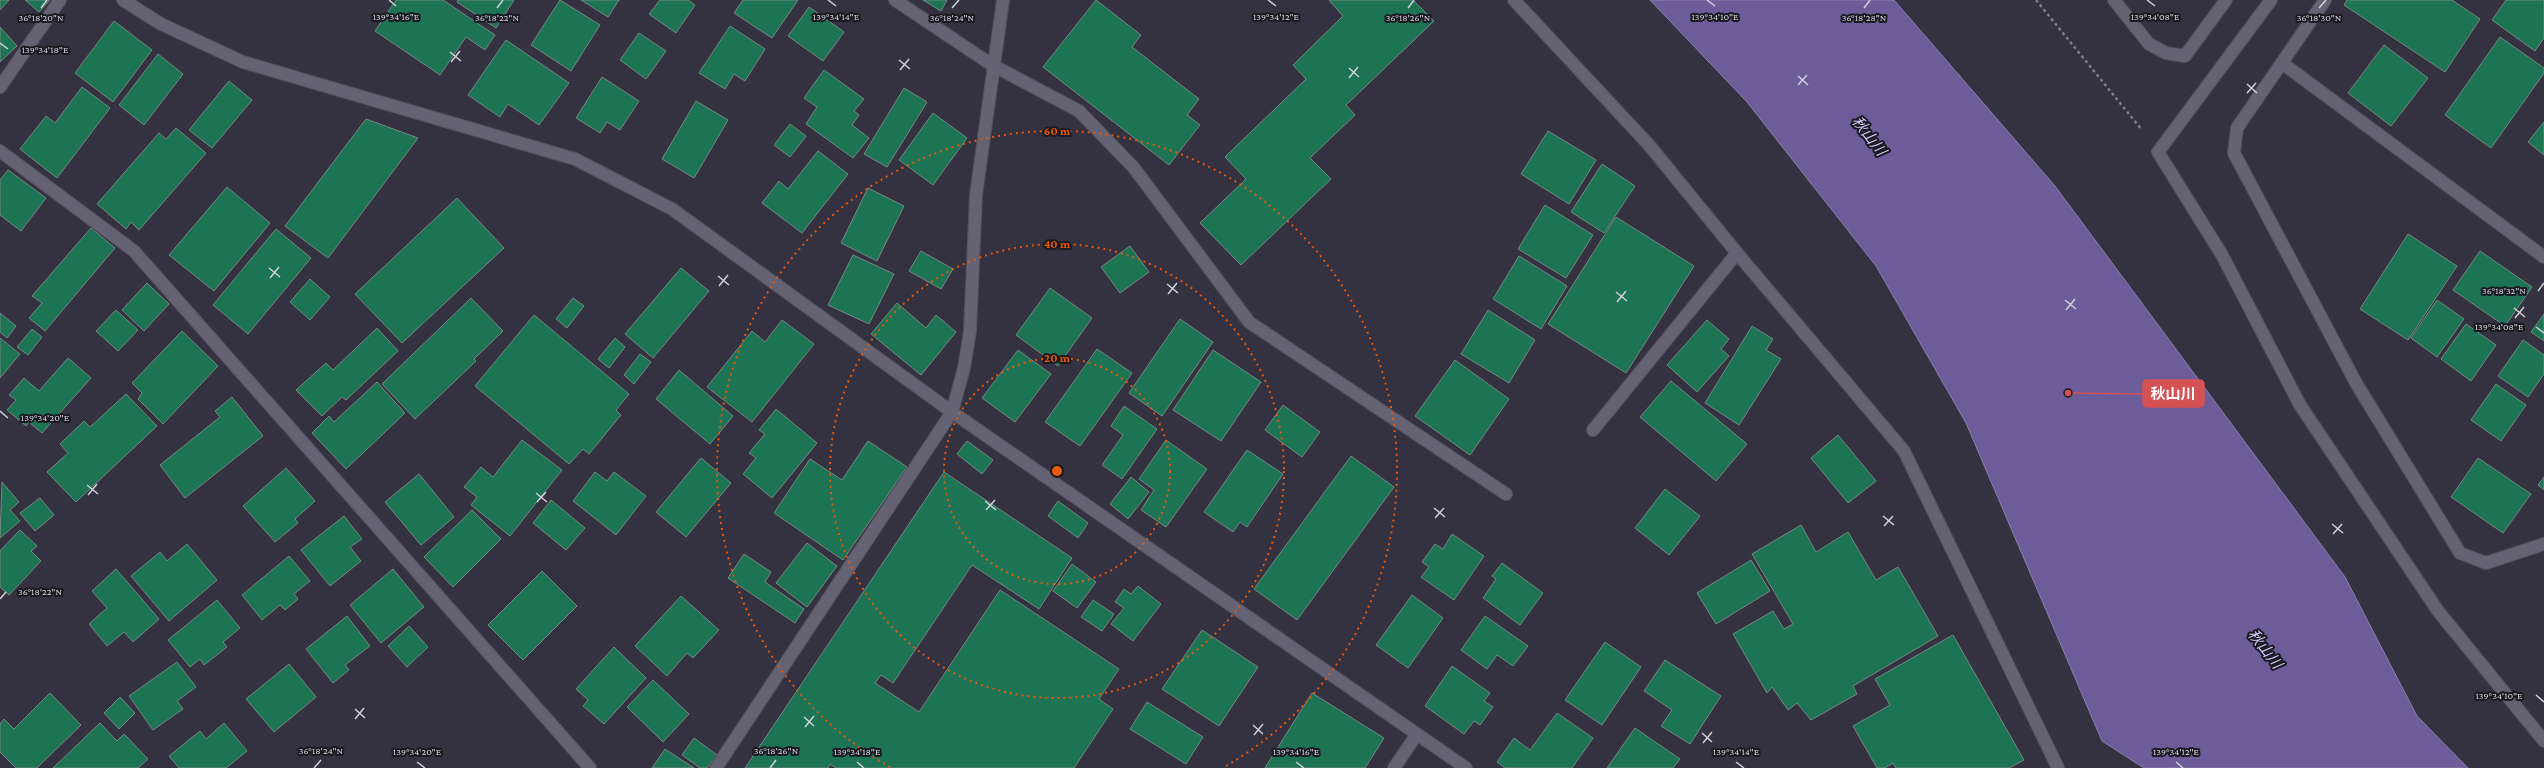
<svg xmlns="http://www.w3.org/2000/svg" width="2544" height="768" viewBox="0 0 2544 768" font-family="'Crimson Pro','Noto Sans JP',serif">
  <rect width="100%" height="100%" fill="#343140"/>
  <path fill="#6c5d9a" stroke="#8b80ad" d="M1650 0H1894L2055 186 2345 577 2417 716 2468 768H2144L2102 741 1966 423 1876 266 1747 102Z"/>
  <path fill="#1c7454" stroke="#768a80" d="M0 0H9L0 10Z
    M25 0H50L39 12Z
    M396 0H443L495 35 485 50 466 37 440 75 375 31Z
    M458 0H514L496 28 457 2Z
    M560 0 600 25 571 71 531 45Z
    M581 0H619L608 17Z
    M660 0H688L695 5 676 33 649 14Z
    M743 0H798L772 38 734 13Z
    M923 0H947L941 11Z
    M1096 0 1141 35 1132 47 1199 99 1187 115 1200 125 1169 165 1043 67Z
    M1329 0H1413L1434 21 1346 105 1355 115 1310 158 1331 179 1241 265 1200 223 1246 179 1225 157 1306 79 1293 65 1343 16Z
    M2347 0H2452L2480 19 2445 72 2344 5Z
    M2506 0H2544V38L2535 51 2492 20Z
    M809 7 844 32 823 61 788 36Z
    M114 21 152 50 113 102 75 73Z
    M730 26 765 49 745 81 734 74 725 89 699 73Z
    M0 27 17 46 0 62Z
    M639 33 666 51 646 79 620 60Z
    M2500 37 2544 68V73L2491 148 2445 115Z
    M506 40 569 83 539 125 508 104 500 117 468 95Z
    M2384 45 2428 78 2391 126 2348 93Z
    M158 54 183 74 144 125 119 105Z
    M824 70 864 99 854 111 859 115 852 125 869 138 853 158 806 124 817 107 804 98Z
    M602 77 639 101 620 130 607 122 600 133 576 118Z
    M229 81 252 100 212 148 189 130Z
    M82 87 110 108 57 178 20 149 46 116 55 123Z
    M904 88 927 102 887 167 864 154Z
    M696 101 728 120 694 178 662 159Z
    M933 113 967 138 933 185 899 160Z
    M366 119 418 138 328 258 285 226Z
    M2544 122V155L2528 142Z
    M790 124 806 136 790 157 774 145Z
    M176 128 206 153 139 230 131 222 126 229 97 204 159 133 166 139Z
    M1548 131 1596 160 1569 204 1521 174Z
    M818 151 848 174 802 233 762 203 779 181 788 189Z
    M1602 164 1635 186 1604 233 1571 212Z
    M8 170 46 198 21 231 0 215V180Z
    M227 187 270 223 214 291 169 255Z
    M868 188 904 206 877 261 841 243Z
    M457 198 504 248 402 343 355 294Z
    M1545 205 1593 235 1566 278 1518 249Z
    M1616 217 1694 266 1626 373 1548 324Z
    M91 228 115 248 45 331 29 318 42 303 32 296Z
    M276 229 311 258 248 334 213 305Z
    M2408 234 2457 266 2408 340 2360 309Z
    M1130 246 1149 272 1120 293 1101 267Z
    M921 251 953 269 941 289 909 271Z
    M2480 251 2532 287 2505 326 2453 290Z
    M853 255 894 274 869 324 828 305Z
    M1519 256 1567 286 1541 329 1493 299Z
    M681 268 709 291 653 358 625 334Z
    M310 279 330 297 310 320 290 302Z
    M147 283 169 304 144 331 122 310Z
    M1050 288 1092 318 1058 366 1016 335Z
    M471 298 503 331 474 359 476 361 415 419 382 384Z
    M573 298 584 306 567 328 556 319Z
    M2437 300 2464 319 2437 357 2411 338Z
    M897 303 926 328 936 315 956 332 921 375 871 334Z
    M116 310 138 330 118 351 96 331Z
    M1488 310 1535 340 1509 383 1461 354Z
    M0 313 16 326 7 338 0 332Z
    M2544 314V341L2531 332Z
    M534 315 629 394 616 410 621 415 589 454 583 449 569 464 475 386Z
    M1180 319 1213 342 1162 416 1129 393Z
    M782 320 814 344 752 422 707 387 752 331 765 342Z
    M1707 320 1729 339 1721 349 1729 356 1697 392 1667 365Z
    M2466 324 2496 345 2471 381 2441 359Z
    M1752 326 1773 339 1766 350 1781 359 1739 425 1705 403Z
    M377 328 398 351 346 400 342 397 322 416 296 390 326 363 333 370Z
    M32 329 42 337 28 355 17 347Z
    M182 331 218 366 163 424 138 399 142 393 132 383Z
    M0 338 20 354 0 378Z
    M615 338 625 347 609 368 598 359Z
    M2523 340 2544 355V374L2528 397 2498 376Z
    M1097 349 1132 373 1080 446 1045 422Z
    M1018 350 1051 374 1015 422 982 398Z
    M1213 350 1261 382 1221 441 1173 410Z
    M640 354 651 362 634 384 624 375Z
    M68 358 91 378 42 433 29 422 26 426 7 410 16 400 9 395 24 378 39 391Z
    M1455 360 1509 399 1470 455 1415 416Z
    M679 370 733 416 710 444 656 399Z
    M1671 381 1747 444 1716 481 1640 417Z
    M377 382 405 413 346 469 312 433 329 416 334 422Z
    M2496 384 2526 405 2501 441 2471 420Z
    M126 394 157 426 76 502 47 472 68 453 60 444 84 421 90 427Z
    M232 397 263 436 185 498 160 465 220 417 215 411Z
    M1283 405 1320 432 1302 457 1265 430Z
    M1124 406 1157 429 1122 479 1102 465 1123 435 1111 426Z
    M776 409 817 443 772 498 743 474 756 458 749 453 765 434 759 430Z
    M1838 435 1876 481 1848 503 1811 458Z
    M522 440 562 470 510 536 471 505 477 497 464 487 481 467 493 477Z
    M1166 440 1207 469 1166 527 1141 510 1154 490 1139 479Z
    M868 441 907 467 843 560 774 513 810 459 842 480Z
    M967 441 993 460 982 474 957 454Z
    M1247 450 1283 474 1247 527 1240 522 1233 532 1204 512Z
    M1351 456 1394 487 1297 620 1254 589Z
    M701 458 731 483 686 537 656 512Z
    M2478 458 2531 494 2503 533 2451 497Z
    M286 468 315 501 295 519 298 523 275 542 243 506Z
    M595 472 607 481 614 472 646 496 616 535 573 501Z
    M944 472 1072 558 1039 609 972 565 893 683 881 675 875 683 919 712 1000 590 1119 669 1099 699 1113 709 1074 768H836L830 764 828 768H745Z
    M419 474 454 517 421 545 385 502Z
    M1131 477 1149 492 1128 519 1110 504Z
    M2544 477V490L2538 485Z
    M2 482 19 502 10 510 20 521 0 538Z
    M1665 489 1700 516 1669 555 1635 528Z
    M40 498 54 515 35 531 20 513Z
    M551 500 585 528 566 550 533 523Z
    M1058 501 1088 523 1078 538 1048 516Z
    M472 510 501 539 453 587 424 557Z
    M344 516 362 539 350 547 361 561 330 586 301 550Z
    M1801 525 1816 552 1848 532 1876 580 1898 567 1938 636 1853 686 1857 694 1811 720 1797 703 1788 710 1772 687 1767 693 1733 634 1773 611 1784 629 1793 624 1752 554Z
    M20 530 37 546 31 551 41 561 9 595 0 587V551Z
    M1452 534 1484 556 1454 600 1421 577 1429 567 1422 562 1435 544 1443 549Z
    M807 543 837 566 807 607 776 583Z
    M187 544 217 580 169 621 131 576 160 552 167 561Z
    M744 554 771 572 765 582 804 609 795 623 728 578Z
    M289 556 310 581 294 594 298 599 285 610 280 605 262 620 242 595Z
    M1751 560 1770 591 1716 624 1697 593Z
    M1502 563 1543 593 1520 625 1483 598 1496 579 1492 576Z
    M1072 564 1096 582 1077 608 1053 591Z
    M116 569 159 619 133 642 124 632 107 646 89 624 107 608 92 591Z
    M393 569 424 607 381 643 350 605Z
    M542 571 577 606 523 660 488 625Z
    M1138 586 1161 604 1133 641 1111 624 1124 608 1115 602 1124 589 1131 594Z
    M1412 595 1443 618 1408 668 1376 645Z
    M681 596 719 630 693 658 687 653 667 676 635 646Z
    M217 600 240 628 223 642 227 647 204 665 200 659 190 667 168 640Z
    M1093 600 1114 614 1102 631 1081 617Z
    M347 616 370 646 345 665 349 670 333 683 306 649Z
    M1485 616 1528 646 1513 666 1497 655 1487 669 1461 650Z
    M409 626 428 647 407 667 388 646Z
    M1202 630 1258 667 1219 726 1162 689Z
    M1953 635 2024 760 2009 768H1896L1893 763 1885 768H1877L1853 726 1890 705 1875 679Z
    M1605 642 1641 667 1602 725 1565 700Z
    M614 647 646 678 604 724 583 706 588 700 576 689Z
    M1665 660 1721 696 1690 744 1661 726 1672 710 1644 691Z
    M177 662 196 687 177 701 183 709 153 730 129 696Z
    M289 664 316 697 274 732 246 699Z
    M1452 666 1490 693 1484 701 1493 707 1480 725 1474 721 1464 734 1425 706Z
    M653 680 689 714 663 742 627 707Z
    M50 693 81 725 37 768H16L0 752V724L4 719 14 729Z
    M1312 693 1384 738 1365 768H1265Z
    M120 697 135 713 119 729 104 713Z
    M1147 702 1203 737 1186 764 1130 729Z
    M1557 713 1593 738 1572 768H1505L1497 762 1514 738 1530 750Z
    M100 723 117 741 124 734 148 759 138 768H53Z
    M224 723 247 751 226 768H179L169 756 200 731 206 739Z
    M1635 728 1680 759 1673 768H1607Z
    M694 738 717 755 707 768H700L682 755Z
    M665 749 694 768H652Z"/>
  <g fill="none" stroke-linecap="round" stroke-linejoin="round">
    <defs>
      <path id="minor" d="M123 0 161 24 243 62 575 159 672 209 952 412 1466 768
        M895 0 992 65 1079 111 1134 168 1249 322 1506 494
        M1514 0 1649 145 1737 253 1904 451 2058 768
        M2114 0 2149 44 2166 53 2185 56 2226 0
        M2271 0 2158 152 2222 255 2300 405 2438 611 2544 741
        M2325 0 2237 128 2234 153 2356 383 2460 553 2486 563 2544 544
        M2282 63 2544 257
        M0 87 60 0
        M0 151 134 251 590 768
        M1593 430 1737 253
        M716 768 952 412 964 368 970 331 976 195 1003 0
        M1394 768 1417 734"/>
    </defs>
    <use href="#minor" stroke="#534f5d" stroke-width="14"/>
    <path stroke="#807e8a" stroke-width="2.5" stroke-dasharray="3 3" stroke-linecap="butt" d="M2036 0 2142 130"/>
    <use href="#minor" stroke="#656273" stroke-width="12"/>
  </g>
  <path fill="none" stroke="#d2d0da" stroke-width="1.5" d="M389 0 396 6M828 0 836 6M1268 0 1276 6M1707 0 1715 6M2147 0 2155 6M41 8 47 0M497 8 503 0M952 8 959 0M1408 8 1414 0M1864 8 1870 0M2319 8 2326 0M0 43 8 49M450 52 461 61M899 60 910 69M451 62 460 51M1349 68 1359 77M900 70 909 59M1798 76 1808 85M1349 78 1358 67M2247 84 2257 93M1798 85 1807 75M2247 93 2256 83M269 268 280 277M718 276 729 285M270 278 279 267M1167 284 1178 293M719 286 728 275M2538 291 2544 283M1616 292 1627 301M1168 294 1177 283M2065 300 2076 309M1617 302 1626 291M2514 308 2525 317M2066 310 2075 299M2515 318 2524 307M2536 327 2544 333M0 411 8 418M87 485 98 494M536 493 547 502M88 495 97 484M985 501 996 510M537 502 546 492M1434 508 1445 517M986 510 995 500M1883 516 1894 525M1435 518 1444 508M2332 524 2343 533M1884 526 1893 516M2333 534 2342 524M0 599 6 592M2536 695 2544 702M355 709 365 718M804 717 814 726M355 719 364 708M1253 725 1263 734M805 727 814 716M1702 733 1712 742M1254 735 1263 724M1703 743 1712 732M417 762 425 768M857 762 864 768M1296 762 1304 768M1736 762 1744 768M2176 762 2183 768M314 768 321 760M770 768 776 760"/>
  <g fill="none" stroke="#e8590c" stroke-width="2" stroke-dasharray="2 4">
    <circle cx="1057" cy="471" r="113"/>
    <circle cx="1057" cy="471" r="227"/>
    <path d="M890 767A340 340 0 1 1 1224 767"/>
  </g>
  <g text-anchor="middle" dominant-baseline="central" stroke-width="4" stroke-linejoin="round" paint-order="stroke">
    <g font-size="15" font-style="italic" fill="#d3c8fe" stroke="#1b1a21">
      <text transform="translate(1869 136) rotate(52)">秋山川</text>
      <text transform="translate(2265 649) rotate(52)">秋山川</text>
    </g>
  </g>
  <g font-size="10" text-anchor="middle" fill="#d2d0da" stroke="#1b1a21" stroke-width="4" stroke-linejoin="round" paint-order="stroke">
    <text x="396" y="20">139°34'16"E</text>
    <text x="836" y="20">139°34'14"E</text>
    <text x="1276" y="20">139°34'12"E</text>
    <text x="1715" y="20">139°34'10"E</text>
    <text x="2155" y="20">139°34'08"E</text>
    <text x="41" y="21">36°18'20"N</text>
    <text x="497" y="21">36°18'22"N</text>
    <text x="952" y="21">36°18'24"N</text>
    <text x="1408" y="21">36°18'26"N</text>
    <text x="1864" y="21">36°18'28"N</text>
    <text x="2319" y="21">36°18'30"N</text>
    <text x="45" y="53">139°34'18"E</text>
    <text x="2504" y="294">36°18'32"N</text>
    <text x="2499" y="330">139°34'08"E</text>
    <text x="45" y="421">139°34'20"E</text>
    <text x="40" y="595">36°18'22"N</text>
    <text x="2499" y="699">139°34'10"E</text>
    <text x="321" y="754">36°18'24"N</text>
    <text x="776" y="754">36°18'26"N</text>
    <text x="417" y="755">139°34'20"E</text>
    <text x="857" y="755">139°34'18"E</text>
    <text x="1296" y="755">139°34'16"E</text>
    <text x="1736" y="755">139°34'14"E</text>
    <text x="2176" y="755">139°34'12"E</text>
  </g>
  <circle cx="1057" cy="471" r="6" fill="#e8590c" stroke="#1b1a21" stroke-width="2"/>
  <g font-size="12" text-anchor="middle" font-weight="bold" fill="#e8590c" stroke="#1b1a21" stroke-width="4" stroke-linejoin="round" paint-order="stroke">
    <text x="1057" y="135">60 m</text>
    <text x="1057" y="248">40 m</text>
    <text x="1057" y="362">20 m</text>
  </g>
  <path fill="none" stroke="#d55254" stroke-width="1.5" d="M2068 393L2143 394"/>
  <circle fill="#d55254" stroke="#1b1a21" stroke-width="1.5" cx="2068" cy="393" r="4"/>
  <rect fill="#d55254" stroke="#d55254" stroke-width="1.5" x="2143" y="380" width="61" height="27" rx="4"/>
  <g font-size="15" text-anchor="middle" font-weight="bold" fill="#fff">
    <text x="2173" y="399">秋山川</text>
  </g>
</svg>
